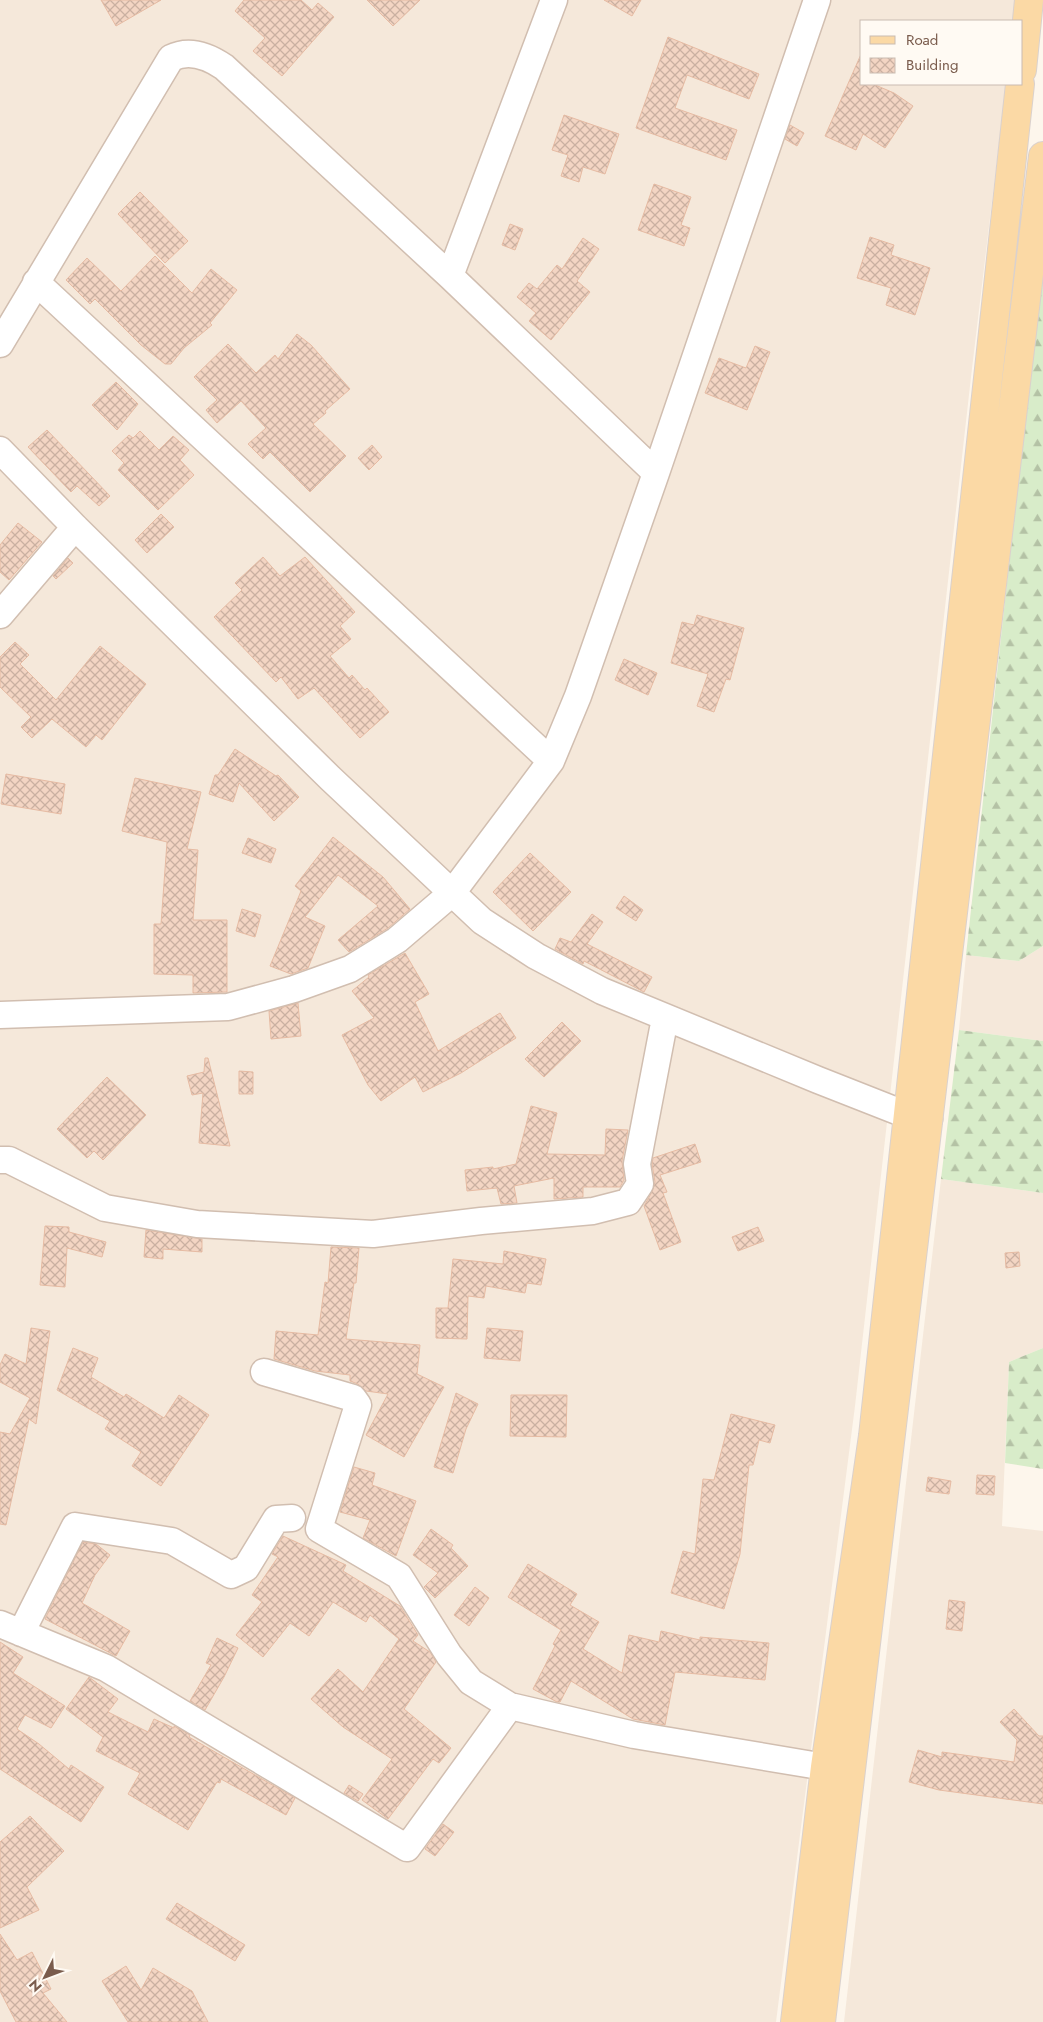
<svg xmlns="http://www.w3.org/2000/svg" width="1043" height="2022" viewBox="0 0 1043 2022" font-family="Jost,sans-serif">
  <defs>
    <pattern id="forest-firs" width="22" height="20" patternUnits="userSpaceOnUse" patternTransform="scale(1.25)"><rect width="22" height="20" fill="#d8ecc9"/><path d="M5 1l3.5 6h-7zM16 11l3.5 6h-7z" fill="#b4c2a5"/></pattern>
    <pattern id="building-cross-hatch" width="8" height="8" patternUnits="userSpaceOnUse" patternTransform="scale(1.25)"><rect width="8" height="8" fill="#f3d5c3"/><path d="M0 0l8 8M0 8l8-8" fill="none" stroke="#cab0a1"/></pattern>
  </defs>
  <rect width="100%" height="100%" fill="#fdf6ec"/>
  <path fill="#f5e8da" d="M0 0H1017L1014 21H862V84H1006L971 377 855 1406 776 2022H0Z
    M1043 946V1041L959 1030 966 955 1019 961Z
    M941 1179 1043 1193V1348L1009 1362 1002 1526 1043 1531V2022H844Z"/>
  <path fill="url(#forest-firs)" d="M1040 283H1043V946L1019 961 966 955Z
    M959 1030 1043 1041V1193L941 1179Z
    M1043 1348V1469L1005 1463 1009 1362Z"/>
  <path fill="url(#building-cross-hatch)" stroke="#e6bba3" d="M101 0H161L116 26Z
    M244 0H301L312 10 318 3 334 17 282 76 253 51 265 38 235 11Z
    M367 0H420L393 26Z
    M604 0H641L632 16Z
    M668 37 759 74 749 99 687 75 675 108 737 130 726 160 636 128Z
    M862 52V84H873L894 93 913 106 885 148 863 134 856 150 825 136Z
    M564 115 619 134 605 174 583 167 579 182 561 176 568 155 552 150Z
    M790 125 804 133 797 146 785 139Z
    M654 184 691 197 681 225 690 228 684 246 638 230Z
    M140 192 188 241 165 263 118 214Z
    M510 224 523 229 515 250 502 245Z
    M870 237 894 245 891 255 930 268 915 315 886 305 891 288 857 278Z
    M583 238 599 249 577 281 590 292 551 340 529 321 536 313 517 297 529 283 537 289 557 265 562 269Z
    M155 256 192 293 211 269 237 290 210 323 212 325 184 348 171 364H165L141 345 95 299 90 304 66 280 87 258 121 291Z
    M297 334 311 345 350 389 325 411 326 413 313 424 346 456 310 492 270 452 263 459 248 444 266 428 241 401 217 423 206 410 217 400 194 377 228 344 256 373 275 355 278 359Z
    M755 346 770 352 747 410 705 393 719 358 746 368Z
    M116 382 138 404 117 430 92 405Z
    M47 430 110 496 99 506 77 486 71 492 28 447Z
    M140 431 159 450 173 436 189 450 180 460 194 475 158 510 118 470 124 463 112 451 129 435 133 438Z
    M372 445 382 457 369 470 358 458Z
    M161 514 174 527 147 553 135 540Z
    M18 523 42 542 9 580 0 572V545Z
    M263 557 280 576 305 557 355 612 340 626 351 639 330 656 349 678 352 675 365 690 367 688 389 712 360 738 314 688 298 699 281 677 276 682 214 617 242 590 235 583Z
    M68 558 73 563 56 579 53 576Z
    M697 615 744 628 730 680 726 679 714 712 697 706 708 674 671 663 682 622 694 625Z
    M15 642 29 655 20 664 56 700 100 646 146 684 102 740 96 735 86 747 52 719 32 738 21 727 31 717 0 687V657Z
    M624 659 657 673 648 695 615 680Z
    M235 749 276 776 278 775 299 797 274 821 239 783 233 802 209 794 215 775H218Z
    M6 774 65 784 61 814 1 804Z
    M135 778 201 792 187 849 198 850 193 920H227V992L193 993V975L154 974V924H161L167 842 122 831Z
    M333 837 383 877 410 909 388 928 349 952 338 940 378 906 338 875 305 917 325 926 308 968 291 974 270 966 301 891 295 886Z
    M248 838 276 849 271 863 242 853Z
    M530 853 571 892 533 931 493 892Z
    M624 896 643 910 636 921 616 908Z
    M242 909 261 915 255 937 236 931Z
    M592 914 603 922 587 944 652 977 644 992 584 961 583 964 555 949 560 938 571 942Z
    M405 953 429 994 415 1002 438 1051 500 1013 516 1038 461 1073 423 1092 415 1077 381 1101 368 1085 342 1035 374 1018 352 991 369 977 368 975Z
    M298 1003 301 1036 271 1039 269 1011Z
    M562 1022 581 1041 544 1077 525 1059Z
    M205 1058H208L230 1146 199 1143 203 1093 192 1095 187 1076 204 1072Z
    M239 1071 253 1072V1094H239Z
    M107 1077 146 1115 103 1160 94 1151 87 1158 57 1129Z
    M531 1106 557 1113 547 1154 605 1155 606 1129 628 1130 622 1161 624 1180 620 1187H583V1197L554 1199V1178L514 1186 517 1203 501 1204 497 1188 467 1191 465 1170 493 1167V1169L516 1164Z
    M695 1144 701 1162 660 1175 667 1192 663 1193 681 1242 660 1250 644 1206 652 1192 655 1182 652 1164 653 1158Z
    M45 1226 69 1227V1232L106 1242 102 1257 67 1248 65 1287 40 1285Z
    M758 1227 764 1241 738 1251 732 1237Z
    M146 1230 202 1239V1252L163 1249V1259L144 1257Z
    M331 1247 359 1248 356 1283H354L346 1339 420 1345 417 1374 444 1387 404 1457 366 1435 388 1394 366 1391 358 1384 350 1381V1375L315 1371 274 1359 276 1331 318 1335 325 1282 328 1283Z
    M504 1251 546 1259 541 1285 527 1283 525 1293 486 1286 484 1298 468 1296 467 1339 436 1338V1308H448L453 1259 503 1264Z
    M1019 1252 1020 1266 1006 1268 1005 1253Z
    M31 1328 50 1331 36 1424 29 1419 6 1525 0 1524V1432L10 1434 30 1398 0 1382V1365L5 1354 26 1364Z
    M487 1328 523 1331 520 1361 484 1358Z
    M73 1348 98 1358 91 1377 124 1397 126 1394 164 1418 179 1395 209 1415 161 1486 132 1466 141 1452 105 1429 110 1421 57 1390Z
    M456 1393 478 1404 466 1429 453 1473 434 1467Z
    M511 1395H567L566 1437 510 1436Z
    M731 1414 775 1425 770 1443 759 1440 753 1465H749L740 1554 724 1609 671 1593 683 1551 695 1554 703 1479 714 1480Z
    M354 1467 375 1473 372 1485 416 1501 396 1556 363 1538 370 1520 340 1512Z
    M977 1475 995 1476 994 1495 976 1494Z
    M928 1477 951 1481 949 1494 926 1491Z
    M431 1529 453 1545 451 1548 468 1566 435 1598 424 1587 438 1573 413 1555Z
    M283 1536 346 1565 343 1571 400 1606 418 1635 413 1641 430 1652 436 1662 404 1709 451 1748 439 1763 433 1759 388 1819 362 1800 392 1759 343 1727 311 1699 338 1669 363 1692 399 1639 370 1615 366 1622 333 1602 309 1636 290 1623 263 1657 236 1635 262 1602 252 1595 278 1557 272 1554Z
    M83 1542 96 1544 110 1555 95 1575 82 1603 130 1631 116 1656 45 1619Z
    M528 1564 577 1594 570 1605 599 1622 583 1649 622 1673 629 1635 659 1642 661 1631 700 1640V1637L769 1643 765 1680 675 1672 665 1725 633 1719 571 1681 560 1702H557L533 1689 555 1646 553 1644 561 1630 508 1597Z
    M475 1587 489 1598 469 1626 454 1615Z
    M949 1600 965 1602 962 1631 946 1629Z
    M217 1638 238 1648 224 1677 205 1710 190 1701 211 1665 206 1663Z
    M0 1642 23 1657 13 1673 65 1706 51 1728 25 1715 17 1729 39 1744 69 1769 71 1765 104 1787 81 1822 0 1769Z
    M89 1677 118 1699 108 1712 148 1732 154 1719 174 1728V1726L190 1735 189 1737 295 1798 286 1815 221 1779 220 1783 217 1782 188 1830 128 1794 140 1773 96 1751 103 1737 66 1709Z
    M1014 1709 1039 1736H1043V1804L939 1790 909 1782 918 1750 942 1757V1752L1014 1762 1017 1740 1000 1722Z
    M349 1785 363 1794 358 1801 344 1793Z
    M30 1816 64 1851 27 1887 39 1910 0 1928V1842Z
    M443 1824 454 1832 435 1856 425 1849Z
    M177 1903 245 1945 235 1961 166 1919Z
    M0 1934 17 1960 32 1952 51 1989 43 1993 67 2022H16L0 1991Z
    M126 1966 141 1990 153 1968 192 1991 208 2022H128L102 1981Z"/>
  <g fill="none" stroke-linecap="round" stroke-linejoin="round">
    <defs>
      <path id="minor" d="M450 276 554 0
        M36 282 551 761
        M0 344 171 58C189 49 208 56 224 67L450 276 656 473
        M0 450 75 527 330 778 482 921 536 956 602 991 818 1080 907 1115 929 1119
        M0 615 75 527
        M0 1015 228 1007 294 989 350 969 397 940 452 893 551 761 578 696 656 473 817 0
        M0 1160H9L105 1208 197 1224 373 1234 481 1221 593 1211 628 1202 640 1184 637 1164 665 1018
        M264 1372 353 1398 358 1405 319 1529 399 1576 449 1655 471 1682 510 1706 634 1735 825 1767
        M0 1624 106 1668 407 1848 510 1706
        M21 1633 75 1526 172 1541 231 1575 246 1568 276 1519 292 1518"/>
      <path id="major" d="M1022 70 1029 0
        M795 2022 825 1767 873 1436 1020 84
        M821 2022 1043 156"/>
    </defs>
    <use href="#minor" stroke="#d1beb0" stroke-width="29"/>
    <use href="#major" stroke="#dad1cd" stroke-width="30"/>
    <use href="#minor" stroke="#fff" stroke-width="26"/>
    <use href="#major" stroke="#fbd9a5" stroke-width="28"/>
  </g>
  <rect x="860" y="20" width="162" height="65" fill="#fffaf3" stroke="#cabbb1"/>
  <rect x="870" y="36" width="25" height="8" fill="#fbd9a5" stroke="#cabbb1"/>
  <text x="906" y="45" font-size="15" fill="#7a5c4d">Road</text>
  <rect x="870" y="58" width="25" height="15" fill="url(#building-cross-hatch)" stroke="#cabbb1"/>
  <text x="906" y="70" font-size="15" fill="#7a5c4d">Building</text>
  <g transform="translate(45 1977) rotate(228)" stroke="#fffaf3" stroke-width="4" paint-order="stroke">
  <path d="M0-4L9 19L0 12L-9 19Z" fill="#7a5c4d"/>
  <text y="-8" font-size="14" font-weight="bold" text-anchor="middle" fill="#7a5c4d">N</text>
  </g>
</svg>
